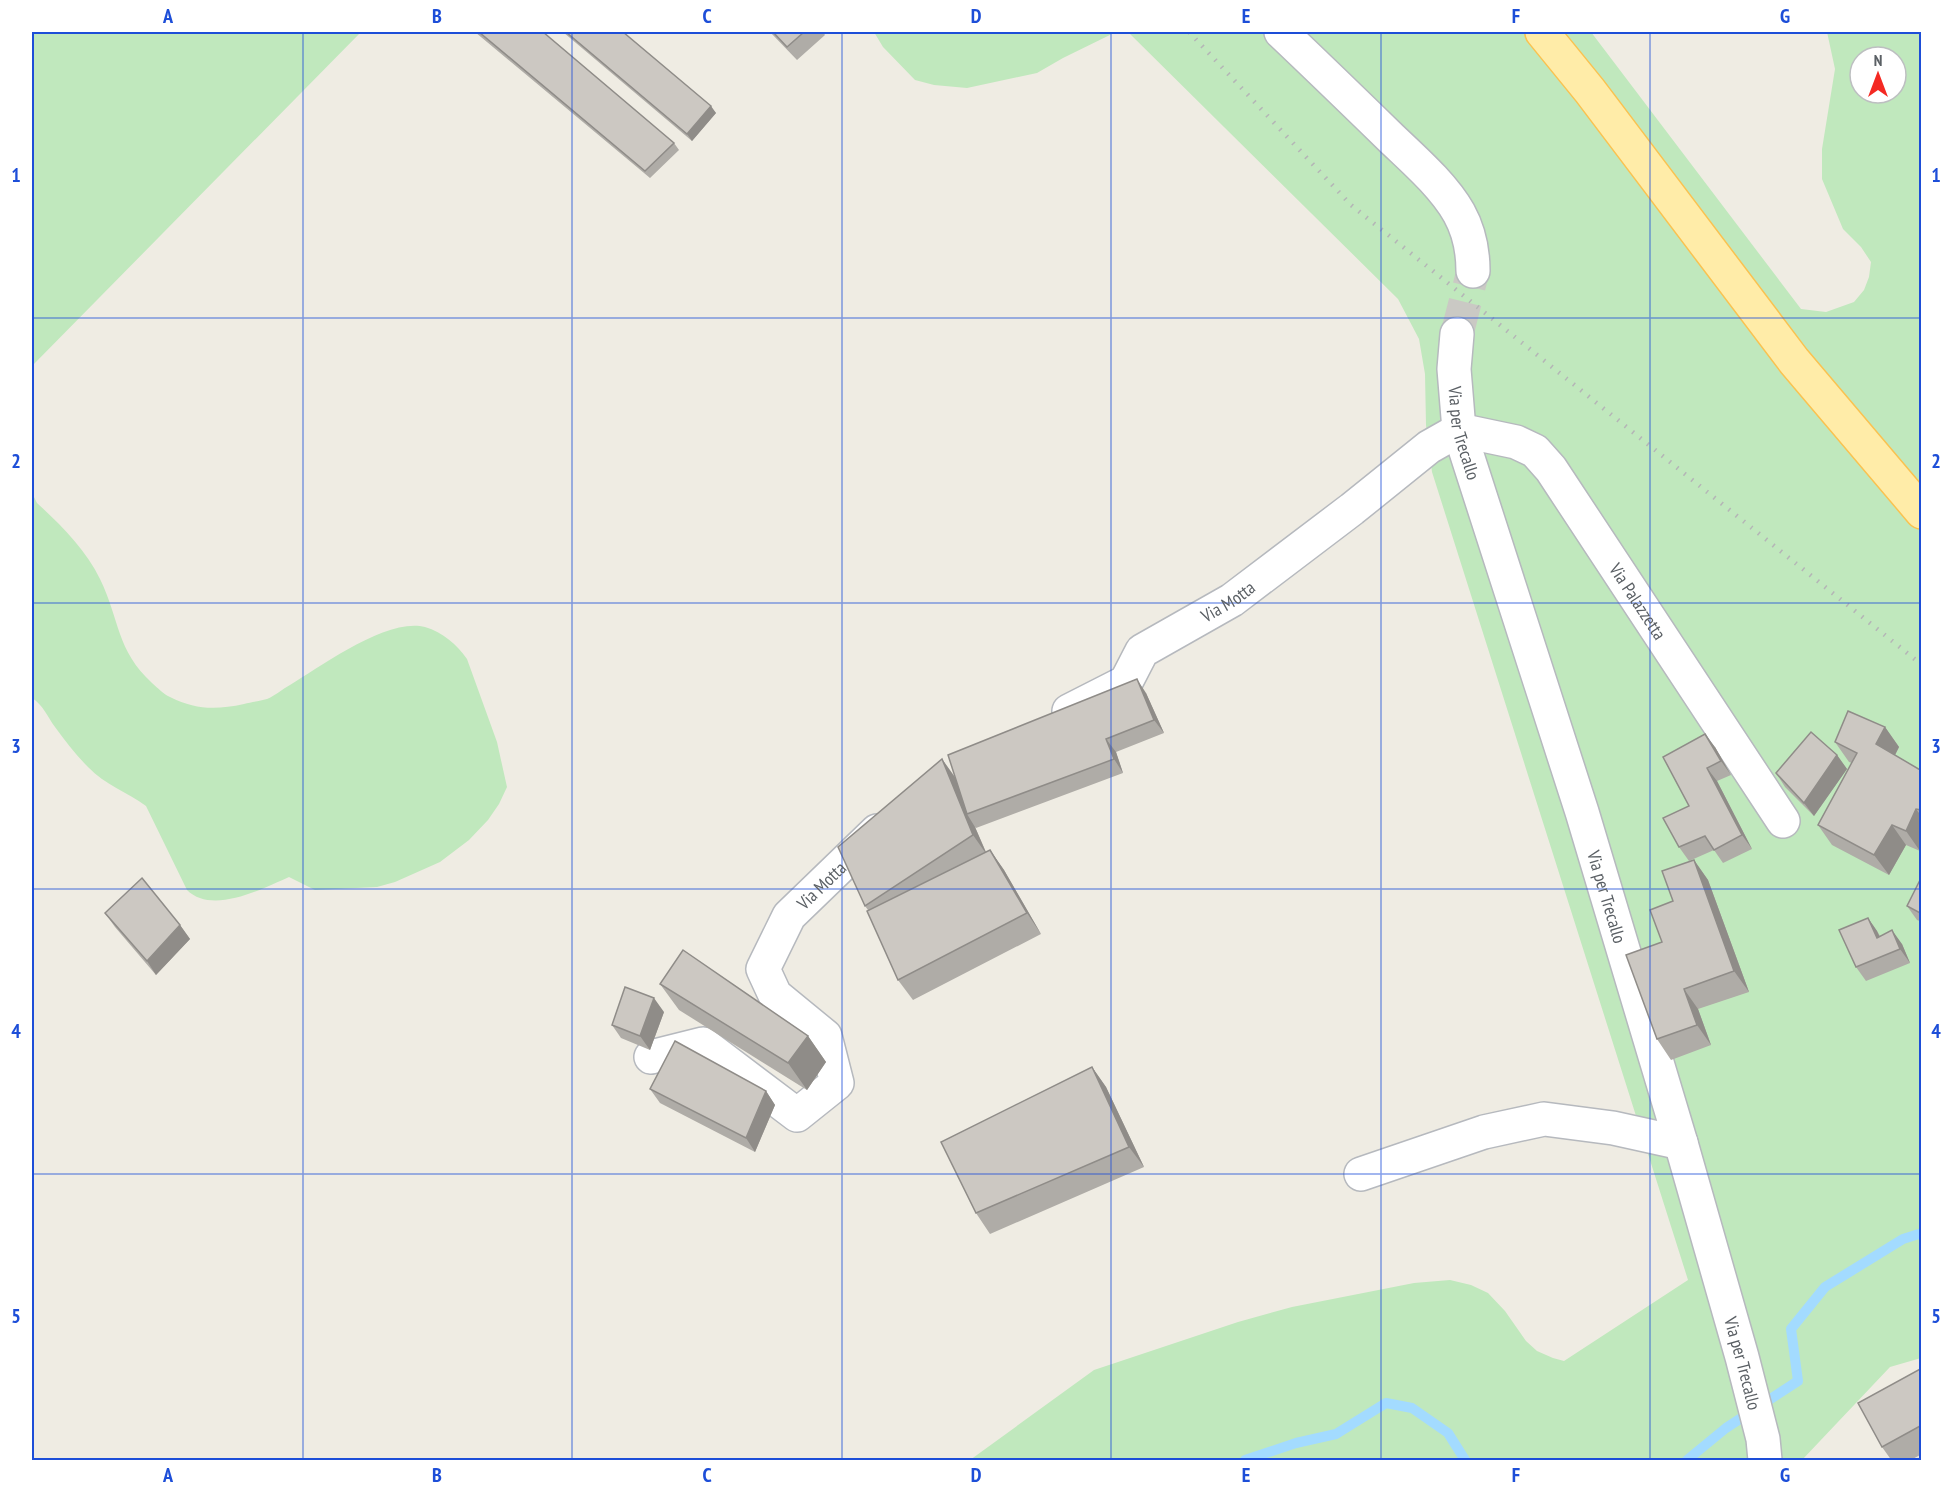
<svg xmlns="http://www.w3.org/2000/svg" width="1953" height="1492" viewBox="0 0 1953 1492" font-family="'PT Sans Narrow',sans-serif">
  <rect width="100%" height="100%" fill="#efece3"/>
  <path fill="#c0e8bd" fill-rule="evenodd" d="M32 32H361L32 366Z
    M874 32H1116L1063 58 1037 73 967 88 934 85 915 80 883 47Z
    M1128 32H1591L1801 309 1826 312 1854 302 1864 290 1869 277 1871 262 1861 247 1843 229 1822 179V149L1835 69 1827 32H1921V1358L1890 1367 1802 1460H970L1094 1370 1238 1322 1292 1307 1414 1283 1450 1280 1471 1285 1488 1293 1505 1311 1526 1341 1537 1351 1553 1358 1564 1361 1688 1280 1432 472 1426 425 1425 374 1419 339 1398 299ZM1860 57H1896V93H1860Z
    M32 493 37 503C61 525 86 550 100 579 120 620 116 650 152 683 158 688 163 694 170 697 196 710 216 710 244 704 251 702 260 701 267 699 275 696 282 689 290 685 321 666 388 617 425 627 443 632 457 645 467 659L497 742 507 787 499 804 488 820 469 840 440 862 395 882 377 887 315 890 289 877C262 889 212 915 187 890L146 806C127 792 105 785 88 767 76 755 65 741 55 727 47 716 43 705 32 698Z"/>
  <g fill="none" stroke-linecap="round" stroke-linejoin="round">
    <path stroke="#a3dbff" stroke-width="10" d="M1245 1460 1296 1443 1336 1434 1386 1403 1412 1408 1448 1433 1465 1460
      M1687 1460 1726 1428 1798 1381 1791 1329 1825 1287 1903 1239 1922 1233"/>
    <path stroke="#cac9c4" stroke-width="33" stroke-dasharray="33 16" stroke-linecap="butt" d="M1457 334 1473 271"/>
    <defs>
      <g id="minor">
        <path d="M1281 32C1318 67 1354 102 1391 138 1414 160 1443 185 1459 213 1469 231 1473 251 1473 271"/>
        <path id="s1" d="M1457 334 1454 369 1459 430 1582 812 1681 1143 1742 1357 1763 1439 1765 1460"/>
        <path id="s2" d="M1069 711 1126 682 1142 651 1232 600 1352 509 1429 447 1459 430 1516 442 1535 451 1551 469 1783 821"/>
        <path id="s3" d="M651 1057 703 1044 797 1115 837 1083 825 1036 775 995 763 969 789 916 877 831"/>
        <path d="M1361 1174 1484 1132 1544 1119 1613 1128 1681 1143"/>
      </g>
      <path id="major" d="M1542 32 1590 91 1794 361 1922 512"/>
    </defs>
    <use href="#minor" stroke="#b6b9be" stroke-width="36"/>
    <use href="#major" stroke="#fac250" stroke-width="36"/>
    <use href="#minor" stroke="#fff" stroke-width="33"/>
    <use href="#major" stroke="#ffeca8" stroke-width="33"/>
    <path stroke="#b4b5b6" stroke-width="4.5" stroke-dasharray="1.5 8" stroke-linecap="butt" d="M1189 32 1351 205 1922 665"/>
  </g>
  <path fill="#afaca7" d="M475 32H543L674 143 679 150 650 178Z
    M563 32H623L716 113 692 141Z
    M770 32H823L825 35 797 60Z
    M1146 693 1164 733 1116 752 1123 773 976 828 975 827 986 852 990 850 1004 870 1041 934 913 1000 898 980 868 910 865 906 942 759 955 777Z
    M1885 727 1899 747 1895 755 1922 771V848L1920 851 1906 845 1889 875 1832 845 1818 825 1852 763 1849 762 1835 742Z
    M1715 747 1731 775 1717 781 1752 849 1723 863 1714 850 1689 861 1679 847Z
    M1837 755 1847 769 1814 816 1785 787 1776 773Z
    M1694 860 1708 880 1749 992 1698 1009 1711 1045 1671 1060 1657 1039 1662 942 1673 901Z
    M1922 876V922L1917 920 1907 906Z
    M105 913 180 925 190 939 156 975 115 927Z
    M1868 918 1877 931 1880 936 1902 944 1910 963 1866 981 1856 967Z
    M660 984 808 1036 826 1062 807 1090 679 1010Z
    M664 1012 650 1050 621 1038 612 1025Z
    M1092 1067 1106 1087 1144 1167 990 1234 976 1213Z
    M650 1089 766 1091 775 1105 755 1152 660 1103Z
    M1922 1368V1454L1909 1461H1892L1882 1447Z"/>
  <path fill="#8f8c88" d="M711 106 716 113 692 141 687 134Z
    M1137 679 1146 693 1164 733 1154 720Z
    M1885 727 1899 747 1890 765 1876 744Z
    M1705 734 1715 747 1731 775 1721 761Z
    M1106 739 1116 752 1123 773 1114 759Z
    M1837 755 1847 769 1814 816 1804 803Z
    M942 759 956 779 967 814 975 827 987 855 973 835Z
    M1707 768 1717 781 1752 849 1742 835Z
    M1916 809 1922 817V848L1920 851 1906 831Z
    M1892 825 1906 845 1889 875 1874 855Z
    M990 850 1004 870 1041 934 1027 913Z
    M1694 860 1708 880 1749 992 1734 971Z
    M1868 918 1877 931 1886 951 1877 938Z
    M180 925 190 939 156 975 147 961Z
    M1892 930 1902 944 1910 963 1900 949Z
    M1684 989 1698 1009 1711 1045 1697 1025Z
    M654 998 664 1012 650 1050 640 1036Z
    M808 1036 826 1062 807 1090 788 1063Z
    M1092 1067 1106 1087 1144 1167 1129 1147Z
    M766 1091 775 1105 755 1152 746 1138Z"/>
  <path fill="#ccc8c2" stroke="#8f8c88" stroke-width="1.5" d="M479 32H543L674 143 645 171Z
    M566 32H623L711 106 687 134Z
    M773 32H804L787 47Z
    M1137 679 1154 720 1106 739 1114 759 967 814 948 755Z
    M1848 711 1885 727 1876 744 1922 771V810L1916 809 1906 831 1892 825 1874 855 1818 825 1857 753 1835 742Z
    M1811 732 1837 755 1804 803 1776 773Z
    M1705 734 1721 761 1707 768 1742 835 1714 850 1705 836 1679 847 1663 818 1689 806 1663 757Z
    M942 759 973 835 865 906 838 847Z
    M990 850 1027 913 898 980 867 911Z
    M1694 860 1734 971 1684 989 1697 1025 1657 1039 1626 955 1662 942 1650 910 1673 901 1662 871Z
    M1922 876V914L1907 906Z
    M142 878 180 925 147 961 105 913Z
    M1868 918 1877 938 1892 930 1900 949 1856 967 1839 930Z
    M683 950 808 1036 788 1063 660 984Z
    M625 987 654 998 640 1036 612 1025Z
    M675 1041 766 1091 746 1138 650 1089Z
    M1092 1067 1129 1147 976 1213 941 1142Z
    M1922 1368V1425L1882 1447 1858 1403Z"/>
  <path fill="none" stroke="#1d4ed8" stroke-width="1.5" stroke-opacity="0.55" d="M303 32V1460M572 32V1460M842 32V1460M1111 32V1460M1381 32V1460M1650 32V1460M32 318H1922M32 603H1922M32 889H1922M32 1174H1922"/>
  <g text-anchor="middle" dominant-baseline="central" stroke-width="5" stroke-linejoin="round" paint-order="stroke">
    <g font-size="18" fill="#5b6065" stroke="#fff">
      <text stroke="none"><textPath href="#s1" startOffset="100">Via per Trecallo</textPath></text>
      <text stroke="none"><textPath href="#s2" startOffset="198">Via Motta</textPath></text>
      <text stroke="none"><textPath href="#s2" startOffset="748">Via Palazzetta</textPath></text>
      <text stroke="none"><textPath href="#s3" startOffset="468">Via Motta</textPath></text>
      <text stroke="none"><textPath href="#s1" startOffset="586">Via per Trecallo</textPath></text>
      <text stroke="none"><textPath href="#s1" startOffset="1072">Via per Trecallo</textPath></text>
    </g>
  </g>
  <rect width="1953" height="1492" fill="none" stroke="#ffffff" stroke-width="66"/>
  <g transform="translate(1878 75)"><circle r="28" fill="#ffffff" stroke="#bdbfc1" stroke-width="1.5"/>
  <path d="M0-4.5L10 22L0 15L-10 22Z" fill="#f42923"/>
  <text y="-9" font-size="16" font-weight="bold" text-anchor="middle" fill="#5b6065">N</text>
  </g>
  <rect x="33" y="33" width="1887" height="1426" fill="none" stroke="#1d4ed8" stroke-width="2"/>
  <g font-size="20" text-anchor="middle" font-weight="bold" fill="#1d4ed8">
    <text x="168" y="23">A</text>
    <text x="437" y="23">B</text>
    <text x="707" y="23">C</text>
    <text x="976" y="23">D</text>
    <text x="1246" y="23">E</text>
    <text x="1516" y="23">F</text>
    <text x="1785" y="23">G</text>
    <text x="16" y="182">1</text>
    <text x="1936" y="182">1</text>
    <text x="16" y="468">2</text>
    <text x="1936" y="468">2</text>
    <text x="16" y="753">3</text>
    <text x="1936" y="753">3</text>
    <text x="16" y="1038">4</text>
    <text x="1936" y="1038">4</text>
    <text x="16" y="1323">5</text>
    <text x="1936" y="1323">5</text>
    <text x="168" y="1482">A</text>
    <text x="437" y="1482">B</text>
    <text x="707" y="1482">C</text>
    <text x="976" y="1482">D</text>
    <text x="1246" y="1482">E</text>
    <text x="1516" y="1482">F</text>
    <text x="1785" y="1482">G</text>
  </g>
</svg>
